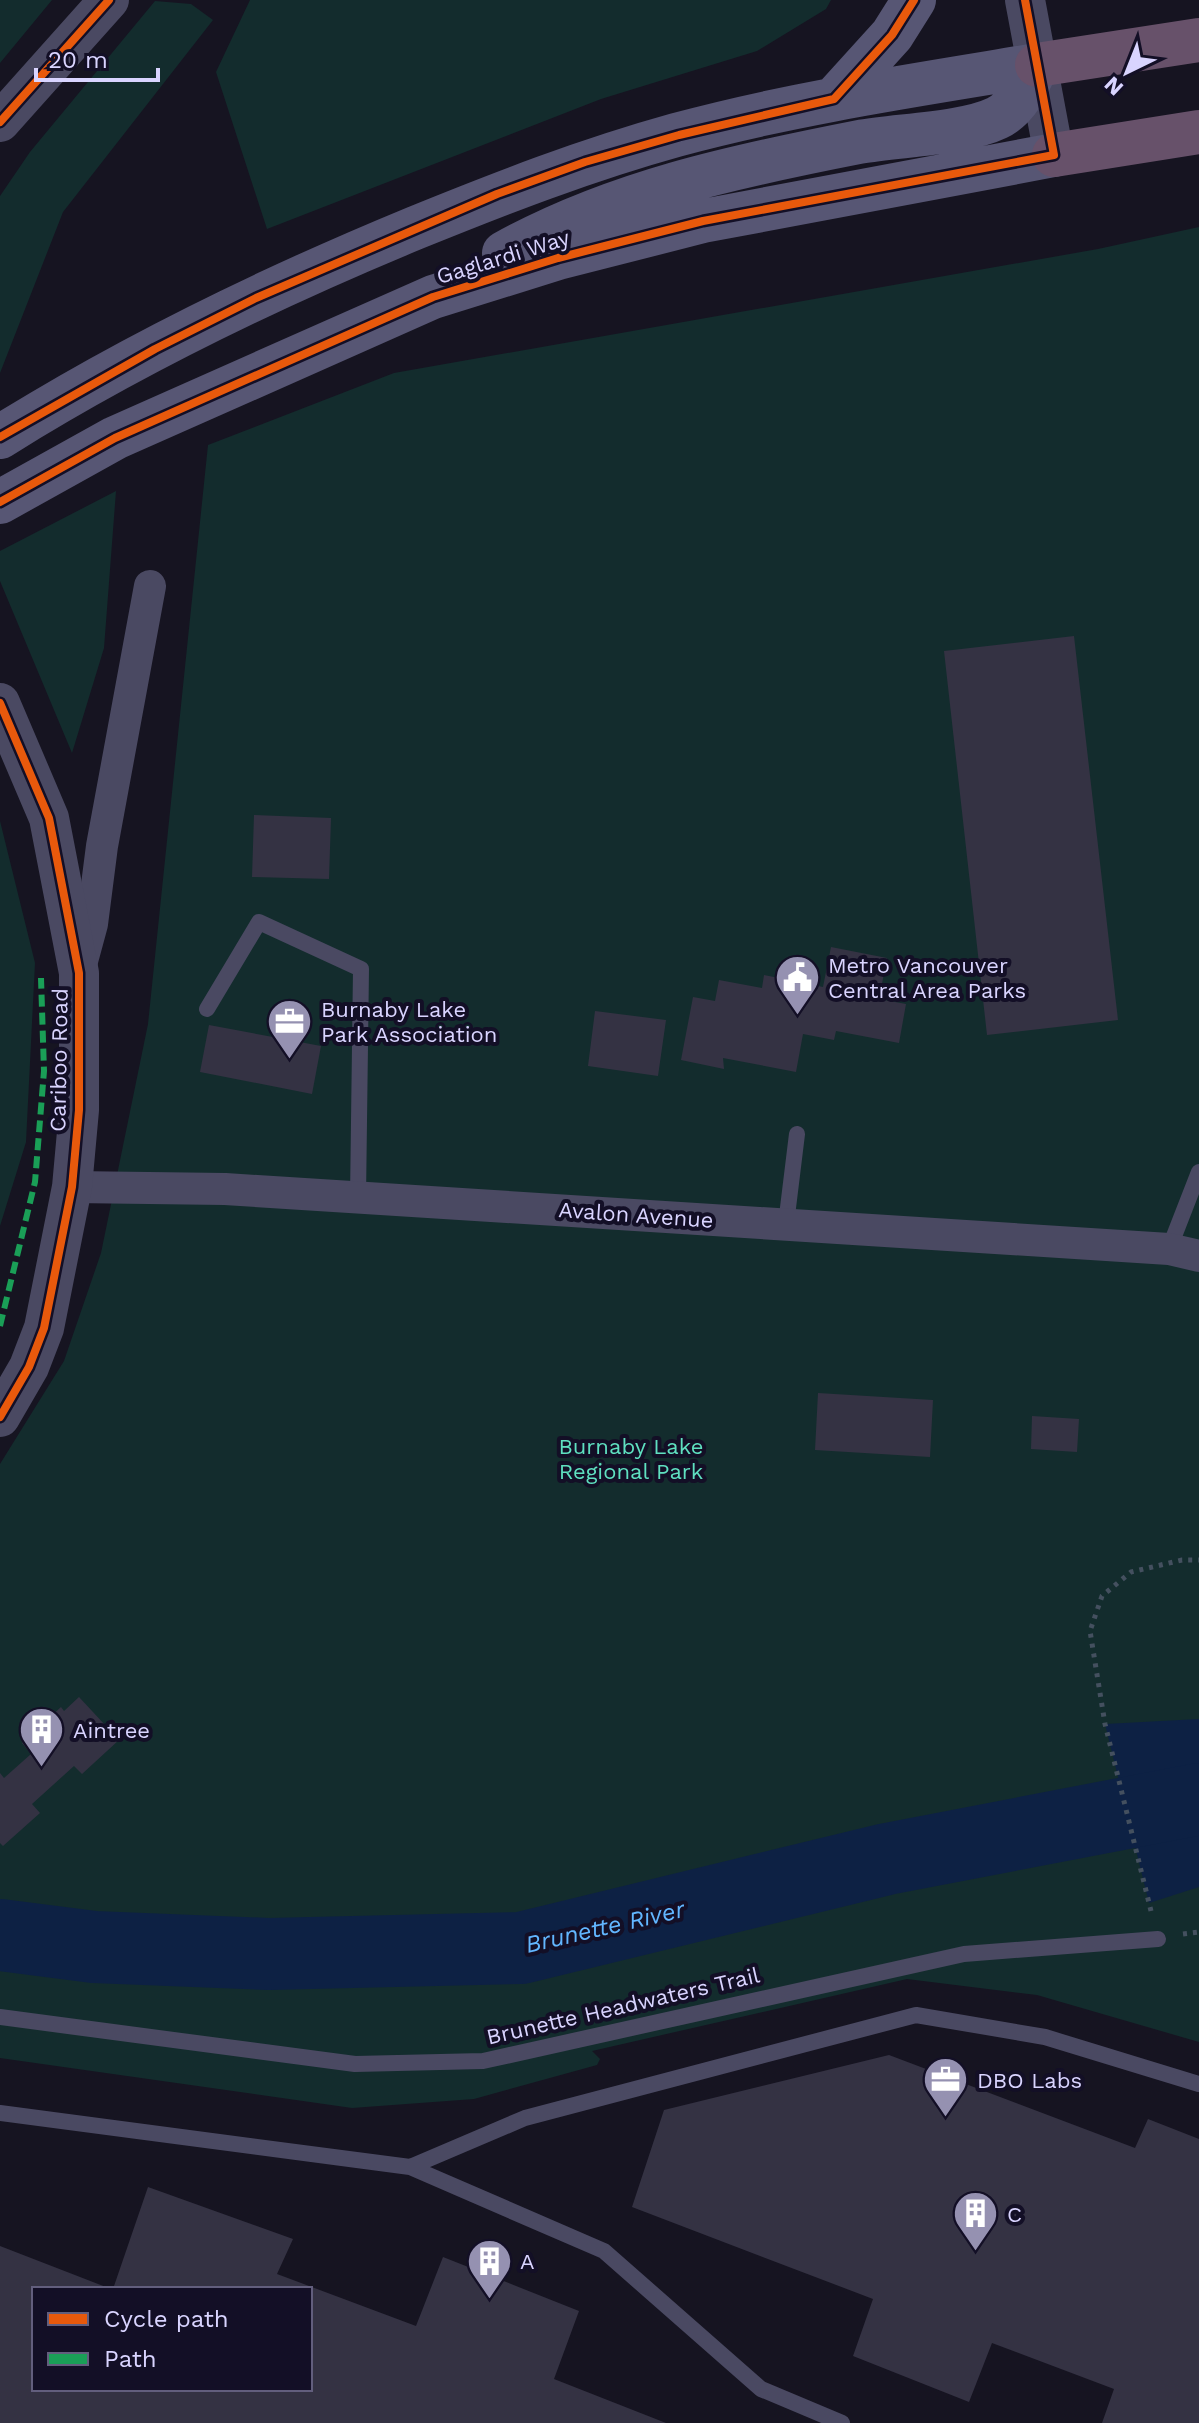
<svg xmlns="http://www.w3.org/2000/svg" width="1199" height="2423" viewBox="0 0 1199 2423" font-family="'Work Sans',sans-serif">
  <rect width="100%" height="100%" fill="#161421"/>
  <path fill="#132c2d" d="M0 0H52L0 63Z
    M250 0H831L826 9 757 51 601 99 267 229 216 72Z
    M155 1 191 4 213 20 63 212 0 373V196L30 152Z
    M1199 227V2042L1037 1995 907 1979 592 2051 600 2059 597 2065 474 2099 352 2108 0 2058V1464L64 1361 101 1253 148 1024 208 445 394 373 1098 249Z
    M116 491 104 648 72 753 0 581V551Z
    M0 821 35 963 26 1142 0 1226Z"/>
  <path fill="#0d2144" d="M1199 1719V1887L1149 1903 1105 1724Z"/>
  <g fill="none" stroke-linecap="round" stroke-linejoin="round">
    <path stroke="#0d2144" stroke-width="72" d="M0 1935 94 1947 269 1954 521 1948 887 1859 1199 1799"/>
  </g>
  <path fill="#343243" d="M1074 636 1118 1020 987 1035 944 651Z
    M254 815 331 818 329 879 252 877Z
    M831 947 887 958 879 999 906 1004 899 1043 836 1031 834 1040 803 1034 796 1072 723 1058 724 1069 681 1060 693 997 715 1001 719 980 762 988 764 975 823 987Z
    M595 1011 666 1020 658 1076 588 1066Z
    M209 1025 321 1046 312 1094 200 1072Z
    M818 1393 933 1400 930 1457 815 1450Z
    M1032 1416 1079 1419 1077 1452 1031 1449Z
    M79 1697 119 1740 82 1774 74 1766 32 1804 40 1813 3 1846 0 1843V1773L4 1778 31 1754 22 1743 61 1707 64 1711Z
    M889 2055 1135 2148 1148 2119 1199 2139V2423H1102L1114 2389 992 2343 969 2402 853 2356 873 2299 632 2207 664 2110Z
    M148 2187 293 2239 277 2274 416 2326 443 2257 579 2311 554 2379 666 2423H0V2246L111 2289H34V2389H310V2289H113Z"/>
  <g fill="none" stroke-linecap="round" stroke-linejoin="round">
    <path stroke="#44505f" stroke-width="5" stroke-dasharray="4 6" stroke-linecap="butt" d="M1151 1911 1105 1724 1090 1631 1102 1596 1131 1572 1182 1560H1199
      M1183 1934 1199 1932"/>
    <path stroke="#4a4962" stroke-width="16" d="M207 1009 259 922 361 969 358 1198
      M786 1224 797 1134
      M1169 1249 1199 1172
      M0 2017 355 2064 483 2061 964 1954 1158 1939
      M0 2113 410 2167 604 2251 761 2389 842 2423
      M410 2167 525 2118 916 2015 1045 2037 1199 2084"/>
    <path stroke="#4a4962" stroke-width="32" d="M79 972 92 924 102 846 150 586
      M72 1187 225 1189 1169 1249 1199 1256"/>
    <path stroke="#4a4962" stroke-width="40" d="M1025 0 1054 155
      M0 122 109 0
      M0 703 49 818 79 973V1110L72 1187 44 1328 29 1367 0 1417"/>
    <path stroke="#575674" stroke-width="44" d="M834 99 892 35 914 0
      M504 253C614 192 736 166 859 142 897 135 964 134 997 118 1018 108 1028 85 1037 65
      M0 437C131 355 272 287 415 228 501 193 586 160 676 135 794 103 916 85 1037 65
      M0 502 115 438 433 297 558 258 703 221 1054 155"/>
    <path stroke="#67516a" stroke-width="44" d="M1037 65 1199 40
      M1054 155 1199 132"/>
    <path stroke="#1a9f57" stroke-width="6" stroke-dasharray="12 6" stroke-linecap="butt" d="M0 1326 35 1182 44 1071 41 978"/>
    <defs>
      <path id="cycleway" d="M0 122 109 0
        M0 437 155 349 256 298 497 194 585 162 679 135 834 99 892 35 914 0
        M0 502 115 438 433 297 558 258 703 221 1054 155 1025 0
        M0 703 49 818 79 973V1110L72 1187 44 1328 29 1367 0 1417"/>
    </defs>
    <use href="#cycleway" stroke="#130f26" stroke-width="13"/>
    <use href="#cycleway" stroke="#e8590c" stroke-width="8"/>
  </g>
  <defs>
    <symbol id="civic-pin" viewBox="-11 -11 22 30"><path d="M0 17L-7.5 6A9.5 9.5 0 1 1 7.5 6Z" fill="#9591b1" stroke="#130f26"/><path d="M-.6-6.5H3V-4.5H.6V-3L4-1V1h2V6H-6V1h2V-1L-.6-3ZM-1.2 2.5V6h2.4V2.5Z" fill="#fff"/></symbol>
    <symbol id="office-pin" viewBox="-11 -11 22 30"><path d="M0 17L-7.5 6A9.5 9.5 0 1 1 7.5 6Z" fill="#9591b1" stroke="#130f26"/><path d="M-6-3h4V-5.5h4V-3h4V5H-6ZM-1-4.5V-3h2v-1.5ZM-6 0V1H6V0Z" fill="#fff"/></symbol>
    <symbol id="building-pin" viewBox="-11 -11 22 30"><path d="M0 17L-7.5 6A9.5 9.5 0 1 1 7.5 6Z" fill="#9591b1" stroke="#130f26"/><path d="M-4-6H4V6H1V3H-1V6H-4ZM-2.5-4.3h1.7v1.8h-1.7ZM.8-4.3h1.7v1.8H.8ZM-2.5-1h1.7V.8h-1.7ZM.8-1h1.7V.8H.8Z" fill="#fff"/></symbol>
  </defs>
  <g fill-rule="evenodd">
    <use href="#civic-pin" x="772" y="952" width="51" height="69"/>
    <use href="#office-pin" x="264" y="996" width="51" height="69"/>
    <use href="#building-pin" x="16" y="1704" width="51" height="69"/>
    <use href="#office-pin" x="920" y="2054" width="51" height="69"/>
    <use href="#building-pin" x="950" y="2188" width="51" height="69"/>
    <use href="#building-pin" x="464" y="2236" width="51" height="69"/>
  </g>
  <g text-anchor="middle" dominant-baseline="central" stroke-width="8" stroke-linejoin="round" paint-order="stroke">
    <g font-size="22" fill="#d9d4ff" stroke="#130f26">
      <text transform="translate(503 257) rotate(-17)">Gaglardi Way</text>
      <text transform="translate(59 1060) rotate(-89)">Cariboo Road</text>
      <text transform="translate(636 1215) rotate(4)">Avalon Avenue</text>
      <text transform="translate(623 2006) rotate(-13)">Brunette Headwaters Trail</text>
    </g>
    <g font-size="22" fill="#d9d4ff" stroke="#130f26" text-anchor="start">
      <text x="828" y="965">Metro Vancouver<tspan x="828" dy="25">Central Area Parks</tspan></text>
      <text x="321" y="1009">Burnaby Lake<tspan x="321" dy="25">Park Association</tspan></text>
      <text x="73" y="1730">Aintree</text>
      <text x="977" y="2080">DBO Labs</text>
      <text x="1007" y="2214">C</text>
      <text x="520" y="2261">A</text>
    </g>
    <g font-size="22" fill="#5fe0c0" stroke="#130f26">
      <text x="631" y="1446">Burnaby Lake<tspan x="631" dy="25">Regional Park</tspan></text>
    </g>
    <g font-size="24" font-style="italic" fill="#62b6ff" stroke="#130f26">
      <text transform="translate(605 1927) rotate(-13)">Brunette River</text>
    </g>
  </g>
  <rect x="32" y="2287" width="280" height="104" fill="#130f26" stroke="#625e7d" stroke-width="2"/>
  <rect x="48" y="2313" width="40" height="12" fill="#e8590c" stroke="#625e7d" stroke-width="2"/>
  <text x="104" y="2327" font-size="24" fill="#d9d4ff">Cycle path</text>
  <rect x="48" y="2353" width="40" height="12" fill="#1a9f57" stroke="#625e7d" stroke-width="2"/>
  <text x="104" y="2367" font-size="24" fill="#d9d4ff">Path</text>
  <g transform="translate(1127 72) rotate(223)" stroke="#130f26" stroke-width="6" paint-order="stroke">
  <path d="M0-6L14 30L0 20L-14 30Z" fill="#d9d4ff"/>
  <text y="-12" font-size="22" font-weight="bold" text-anchor="middle" fill="#d9d4ff">N</text>
  </g>
  <path d="M36 68v12h122v-12" fill="none" stroke="#d9d4ff" stroke-width="4"/>
  <text x="48" y="68" font-size="24" fill="#d9d4ff" stroke="#130f26" stroke-width="6" paint-order="stroke">20 m</text>
</svg>
